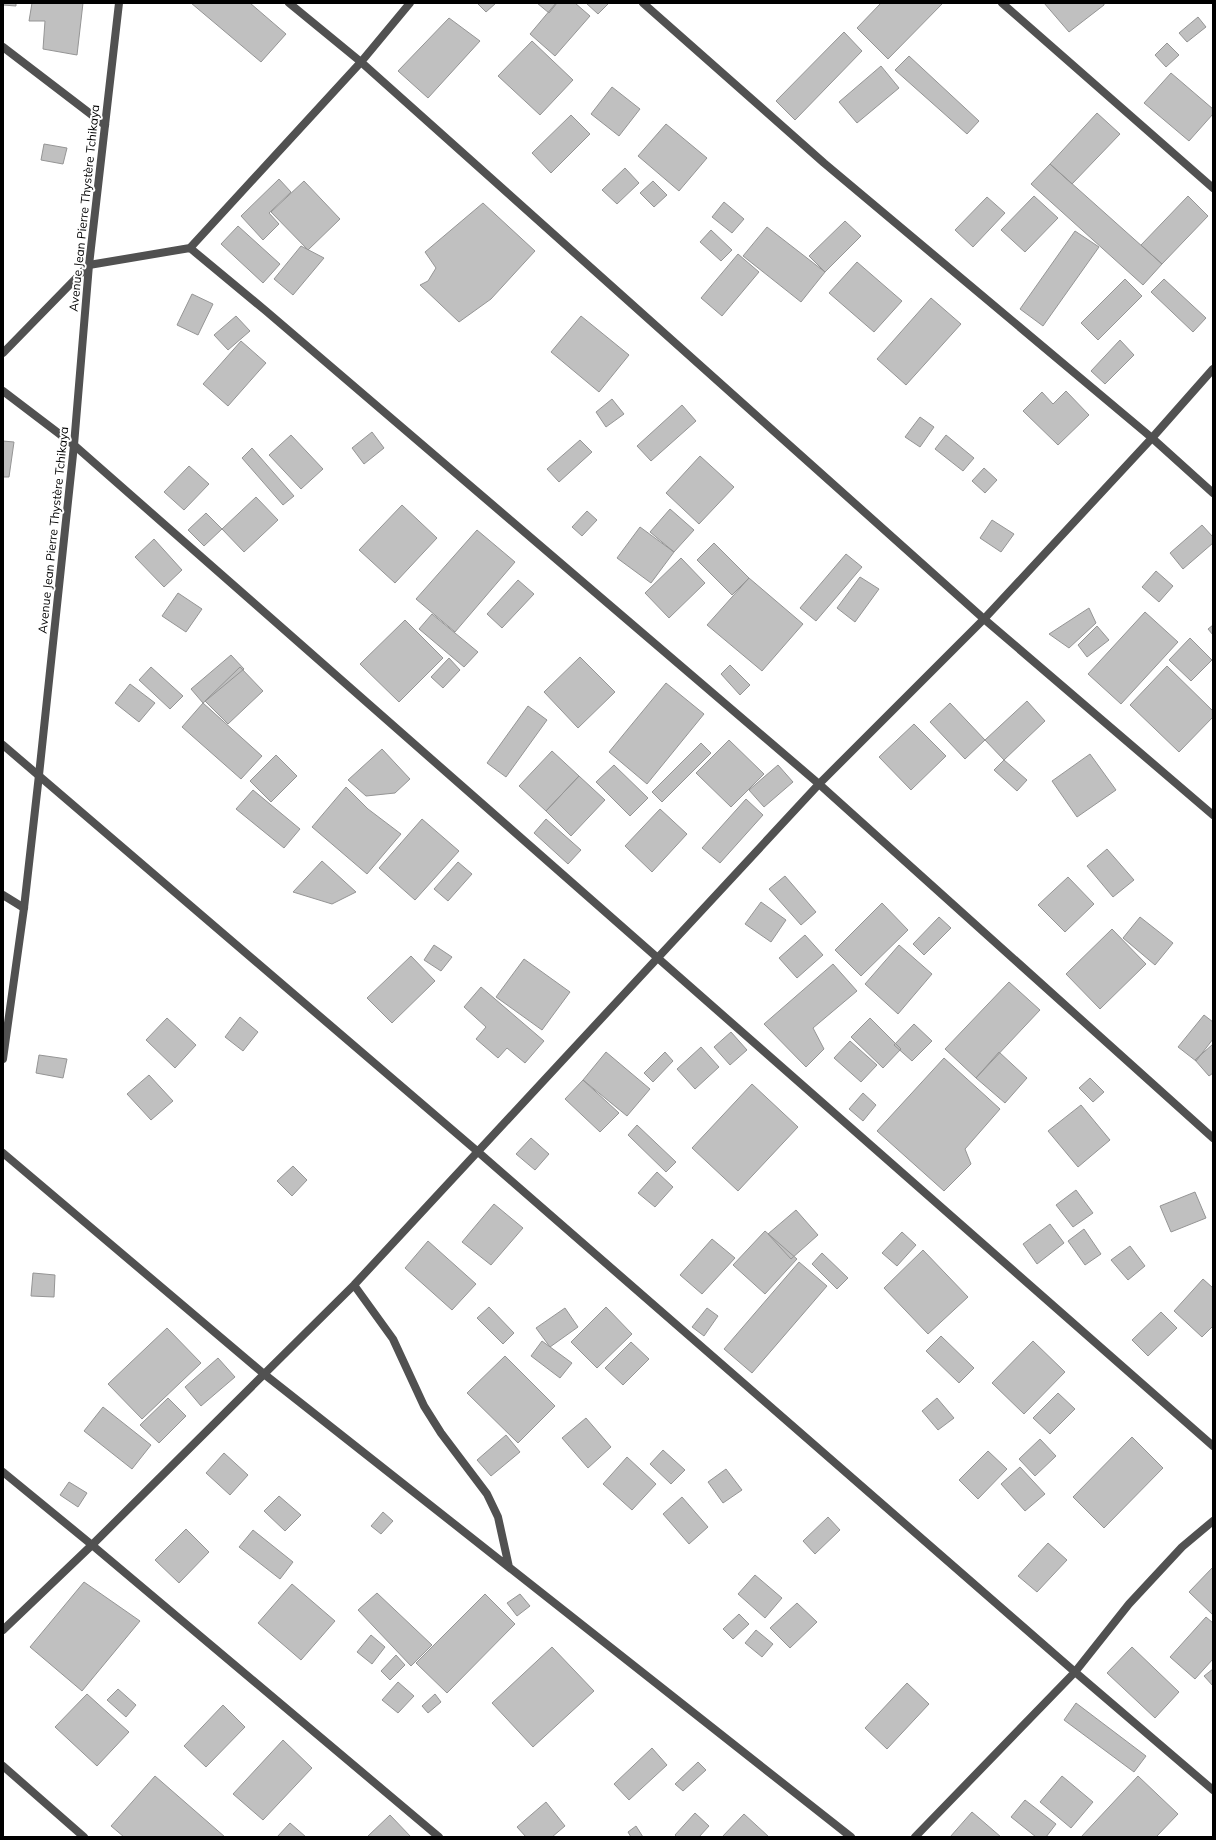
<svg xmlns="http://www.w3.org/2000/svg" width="1216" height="1840" viewBox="0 0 1216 1840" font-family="Mulish,sans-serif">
  <rect width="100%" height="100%" fill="#fff"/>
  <path fill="#c0c0c0" stroke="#959595" d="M3 3H16V6L3 5Z
    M32 3H83L77 55 43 49 45 21H29Z
    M191 3H250L286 34 261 62Z
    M477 3H496L486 12Z
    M537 3H557L549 13Z
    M556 3H575L590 16 555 56 530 34Z
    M586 3H607L608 4 598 14Z
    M881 3H943L888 59 857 28Z
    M1044 3H1104V5L1069 32Z
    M1198 17 1206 27 1187 42 1179 33Z
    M449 18 480 41 428 98 398 71Z
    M844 32 862 51 795 120 776 101Z
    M532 41 573 80 540 115 498 76Z
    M1167 43 1179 55 1166 67 1155 55Z
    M909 56 979 121 967 134 895 70Z
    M881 66 899 88 857 123 839 102Z
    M1171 73 1213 109V114L1189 141 1144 103Z
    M612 87 640 109 619 136 591 114Z
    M1097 113 1120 134 1072 184 1050 164Z
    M571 115 590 134 551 173 532 153Z
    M666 124 707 158 679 191 638 156Z
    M44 144 67 148 63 164 41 160Z
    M1050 164 1162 264 1143 285 1031 184Z
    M625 168 639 183 617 204 602 190Z
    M279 179 291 192 269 213 279 224 263 240 241 216Z
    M304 181 340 219 308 250 271 212Z
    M653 181 667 195 654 207 640 193Z
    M1034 196 1058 218 1025 252 1001 230Z
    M1188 196 1208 216 1162 264 1141 245Z
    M987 197 1005 213 973 247 955 230Z
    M724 202 744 219 732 233 712 217Z
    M483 203 535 251 491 299 459 322 420 285 428 281 436 268 425 252Z
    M845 221 861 236 825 272 809 256Z
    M238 226 280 264 263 283 221 244Z
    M767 227 825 272 801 302 743 256Z
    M711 230 732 250 721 261 700 242Z
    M1075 231 1099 247 1043 326 1020 309Z
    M301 246 324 258 293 295 274 279Z
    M738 254 759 272 722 316 701 298Z
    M857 262 902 301 874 332 829 293Z
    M1125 279 1142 296 1098 340 1081 323Z
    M1164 279 1206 318 1193 332 1151 292Z
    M192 294 213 304 198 335 177 325Z
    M931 298 961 324 906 385 877 359Z
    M236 316 250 331 228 350 214 335Z
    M581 316 629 355 599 392 551 352Z
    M1120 340 1134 355 1105 384 1091 371Z
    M241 341 266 363 228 406 203 384Z
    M1066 391 1089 415 1058 445 1023 411 1042 392 1053 404Z
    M612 399 624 414 606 427 596 412Z
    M682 405 696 421 651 461 637 446Z
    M920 417 934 427 920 447 905 437Z
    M372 432 384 448 364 464 352 448Z
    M291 435 323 469 301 489 269 455Z
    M946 435 974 458 963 471 935 449Z
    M580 440 592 452 559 482 547 469Z
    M3 441 14 442 9 477H3Z
    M252 448 294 496 283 505 242 458Z
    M700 456 734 487 699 524 666 493Z
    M189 466 209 484 184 510 164 492Z
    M984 468 997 480 985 493 972 481Z
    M256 497 278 520 244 552 222 529Z
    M402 505 437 538 395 583 359 550Z
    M670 509 694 530 674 552 650 532Z
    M587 511 597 520 582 536 572 527Z
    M206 513 222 529 204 546 188 530Z
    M992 520 1014 534 1001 552 980 538Z
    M1202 525 1213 537V543L1183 569 1170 553Z
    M640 527 674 552 651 583 617 558Z
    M477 530 515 562 455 632 416 599Z
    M154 539 182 570 164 587 135 557Z
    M714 543 749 578 732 595 697 560Z
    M846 554 862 567 816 621 800 608Z
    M681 558 705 583 669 618 645 593Z
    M1156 571 1173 586 1159 602 1142 587Z
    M860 577 879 589 855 622 837 608Z
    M749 578 803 624 762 671 707 625Z
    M518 580 534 594 502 628 487 614Z
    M178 593 202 609 186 632 162 616Z
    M1089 608 1096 623 1069 648 1049 634Z
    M1145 612 1178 642 1121 704 1088 674Z
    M432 614 478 652 464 667 419 629Z
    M405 620 443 658 399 702 360 664Z
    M1213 625V635L1208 629Z
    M1097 626 1109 640 1087 657 1078 645Z
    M1190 638 1212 660 1191 681 1169 660Z
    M231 655 244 669 203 703 191 689Z
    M580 657 615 692 578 728 544 692Z
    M449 658 460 670 443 688 431 677Z
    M730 665 750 685 740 695 721 674Z
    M1167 666 1213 711V717L1179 752 1130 705Z
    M151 667 183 696 170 709 139 680Z
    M240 667 263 691 228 724 205 701Z
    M666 683 704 714 647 784 609 752Z
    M130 684 155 703 139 722 115 703Z
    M1027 701 1045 721 1004 760 985 740Z
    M203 703 262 756 241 779 182 727Z
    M950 703 985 740 965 759 930 722Z
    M528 706 547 720 506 777 487 763Z
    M914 724 946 756 911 790 879 757Z
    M729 740 764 774 731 807 696 773Z
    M701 743 711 753 662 802 652 792Z
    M382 749 410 779 395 793 366 796 348 780Z
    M552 751 579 776 546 811 519 786Z
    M1090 754 1116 790 1077 817 1052 781Z
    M276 755 297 776 271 802 250 781Z
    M1004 760 1027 780 1017 791 994 770Z
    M614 765 648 798 630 816 596 782Z
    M778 765 793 782 764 807 749 790Z
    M579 776 605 800 571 836 546 811Z
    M346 787 368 809 401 834 367 874 312 827Z
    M253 790 300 829 284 848 236 809Z
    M746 799 763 815 720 863 702 848Z
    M660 809 687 834 652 872 625 846Z
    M422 819 459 851 415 900 379 868Z
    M546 819 581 850 568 864 534 833Z
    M1107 849 1134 880 1113 897 1087 866Z
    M322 861 356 892 332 904 293 892Z
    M458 862 472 874 448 901 434 889Z
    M785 876 816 912 801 925 769 889Z
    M1068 877 1094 904 1065 932 1038 905Z
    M761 902 786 920 771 942 745 924Z
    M882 903 908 930 861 976 835 950Z
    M939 917 951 928 924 955 913 944Z
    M1140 917 1173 943 1155 965 1123 938Z
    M1112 929 1146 964 1100 1009 1066 974Z
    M805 935 823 955 797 978 779 958Z
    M434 945 452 957 441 971 424 960Z
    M899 945 932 974 898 1014 865 984Z
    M411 956 435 981 392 1023 367 998Z
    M524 959 570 992 542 1030 496 997Z
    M833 964 857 991 813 1028 824 1049 806 1067 764 1024Z
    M1009 982 1040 1010 976 1078 945 1049Z
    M481 987 544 1041 525 1063 507 1048 498 1058 476 1039 486 1027 464 1007Z
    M1204 1015 1213 1022V1039L1196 1061 1178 1047Z
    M240 1017 258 1032 243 1051 225 1037Z
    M167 1018 196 1045 175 1068 146 1040Z
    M870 1018 901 1049 883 1068 851 1037Z
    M914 1024 932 1041 912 1061 894 1045Z
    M731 1032 747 1050 730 1065 714 1047Z
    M850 1041 877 1065 861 1082 834 1058Z
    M1213 1044V1073L1209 1076 1195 1060Z
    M701 1047 719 1067 695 1089 677 1069Z
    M606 1052 650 1089 627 1116 583 1080Z
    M665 1052 673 1061 653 1082 644 1073Z
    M999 1052 1027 1078 1005 1103 976 1078Z
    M39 1055 67 1059 63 1078 36 1073Z
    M944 1058 1000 1109 965 1149 971 1164 944 1191 877 1131Z
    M149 1075 173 1101 151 1120 127 1094Z
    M1090 1078 1104 1092 1093 1102 1079 1088Z
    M583 1080 619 1113 600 1132 565 1099Z
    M752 1084 798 1127 738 1191 692 1148Z
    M863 1093 876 1105 863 1121 849 1109Z
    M1081 1105 1110 1140 1078 1167 1048 1131Z
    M637 1125 676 1162 666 1172 628 1135Z
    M531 1138 549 1154 535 1170 516 1154Z
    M293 1166 307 1180 292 1196 277 1181Z
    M657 1172 673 1187 655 1207 638 1193Z
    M1076 1190 1093 1213 1073 1227 1056 1205Z
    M1195 1192 1206 1218 1171 1232 1160 1206Z
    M494 1204 523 1228 491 1265 462 1242Z
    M796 1210 818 1235 791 1259 768 1234Z
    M1050 1224 1064 1243 1037 1264 1023 1244Z
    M1084 1229 1101 1254 1085 1265 1068 1241Z
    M765 1231 797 1259 765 1294 733 1265Z
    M902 1232 916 1245 897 1266 882 1253Z
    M712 1239 735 1258 702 1294 680 1275Z
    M428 1241 476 1284 452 1310 405 1268Z
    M1130 1246 1145 1266 1128 1280 1111 1260Z
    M923 1250 968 1297 928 1334 884 1288Z
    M822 1253 848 1278 837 1289 812 1264Z
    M799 1262 827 1286 752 1373 724 1349Z
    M33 1273 55 1275 54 1297 31 1296Z
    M1203 1279 1213 1288V1326L1202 1337 1174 1311Z
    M489 1307 514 1333 503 1344 477 1318Z
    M606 1307 632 1334 597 1368 571 1342Z
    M565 1308 578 1327 550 1347 536 1328Z
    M707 1308 718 1316 704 1336 692 1327Z
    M1161 1312 1177 1328 1148 1356 1132 1340Z
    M167 1328 201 1363 142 1419 108 1384Z
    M941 1336 974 1368 959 1383 926 1351Z
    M542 1341 572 1363 560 1378 531 1356Z
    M1033 1341 1065 1372 1024 1414 992 1383Z
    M631 1342 649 1359 623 1385 605 1368Z
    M505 1356 555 1406 518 1443 467 1393Z
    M218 1358 235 1377 201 1406 185 1387Z
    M1058 1393 1075 1409 1050 1434 1033 1418Z
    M168 1398 186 1416 159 1443 140 1425Z
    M937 1398 954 1418 938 1430 922 1411Z
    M103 1407 151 1445 132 1469 84 1431Z
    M586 1418 611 1447 588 1468 562 1438Z
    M506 1435 520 1452 491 1476 477 1460Z
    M1132 1437 1163 1468 1104 1528 1073 1497Z
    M1040 1439 1056 1456 1035 1476 1019 1459Z
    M663 1450 685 1470 671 1484 650 1464Z
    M988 1451 1007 1469 978 1499 959 1480Z
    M224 1453 248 1475 230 1495 206 1473Z
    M627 1457 656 1484 632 1510 603 1484Z
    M1020 1467 1045 1494 1025 1511 1001 1484Z
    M726 1469 742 1490 723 1503 708 1482Z
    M69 1482 87 1493 78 1507 60 1495Z
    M279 1496 301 1515 285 1531 264 1511Z
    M682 1497 708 1527 689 1544 663 1514Z
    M383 1512 393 1521 381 1534 371 1526Z
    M828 1517 840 1530 815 1554 803 1541Z
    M186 1529 209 1552 179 1583 155 1560Z
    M253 1530 293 1562 280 1579 239 1547Z
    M1048 1543 1067 1560 1037 1592 1018 1576Z
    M1213 1567V1615L1189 1592Z
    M755 1575 782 1598 765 1618 738 1594Z
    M84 1582 140 1621 82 1691 30 1647Z
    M292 1584 335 1621 301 1660 258 1623Z
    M377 1593 432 1645 411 1666 358 1610Z
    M485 1594 515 1624 447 1693 416 1663Z
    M520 1594 530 1606 517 1616 507 1603Z
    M797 1603 817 1622 790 1648 770 1628Z
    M739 1614 749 1624 733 1639 723 1629Z
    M1206 1617 1213 1623V1659L1195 1679 1170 1657Z
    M756 1630 773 1644 762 1657 745 1643Z
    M371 1635 385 1647 372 1664 357 1652Z
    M552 1647 594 1691 533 1747 492 1703Z
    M1132 1647 1179 1692 1155 1718 1107 1673Z
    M396 1655 405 1665 390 1680 381 1671Z
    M1213 1669V1686L1204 1676Z
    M398 1682 414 1696 398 1713 382 1700Z
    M907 1683 929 1704 887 1749 865 1728Z
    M118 1689 136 1705 126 1717 107 1700Z
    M87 1694 129 1732 97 1766 55 1727Z
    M435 1694 441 1702 428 1713 422 1706Z
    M1076 1703 1146 1756 1134 1772 1064 1720Z
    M223 1705 245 1727 206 1767 184 1746Z
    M283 1740 312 1768 263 1820 233 1794Z
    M652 1748 667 1765 629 1800 614 1784Z
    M698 1762 706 1770 683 1791 675 1784Z
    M155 1776 225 1837H124L111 1826Z
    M1062 1776 1093 1802 1071 1828 1040 1802Z
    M1138 1776 1178 1814 1156 1837H1081Z
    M1025 1800 1056 1824 1046 1837H1036L1011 1817Z
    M546 1802 565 1826 552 1837H526L517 1827Z
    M972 1812 1001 1837H950Z
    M695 1813 709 1826 699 1837H677L675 1835Z
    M744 1814 769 1837H722Z
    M390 1815 411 1837H367Z
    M290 1823 306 1837H277Z
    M636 1826 643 1837H631L628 1832Z"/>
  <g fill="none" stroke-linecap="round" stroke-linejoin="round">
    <path stroke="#515151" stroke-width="8" d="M289 3 361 62 984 619 1213 815
      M643 3 824 163 1152 438 1213 493
      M1002 3 1213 188
      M3 47 105 125
      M190 248 266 311 819 784 1213 1138
      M3 353 89 265 190 248 361 62 410 3
      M3 391 74 445 1213 1446
      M3 745 477 1151 1075 1672 1213 1790
      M3 895 24 908
      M3 1153 264 1374 851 1837
      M354 1285 393 1339 424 1406 441 1433 487 1494 498 1517 509 1567
      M3 1472 92 1545 439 1837
      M3 1630 92 1545 354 1285 819 784 984 619 1152 438 1213 369
      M3 1766 84 1837
      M915 1837 1075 1672 1129 1604 1182 1547 1213 1521"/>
    <path stroke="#515151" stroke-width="8" d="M3 1059 24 908 39 775 74 445 89 265 119 3"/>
  </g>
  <g text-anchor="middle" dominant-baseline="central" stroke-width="4" stroke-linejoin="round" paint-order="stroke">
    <g font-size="12" fill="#000" stroke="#fff">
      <text transform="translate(84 208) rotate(-84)">Avenue Jean Pierre Thystère Tchikaya</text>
      <text transform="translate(53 530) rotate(-84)">Avenue Jean Pierre Thystère Tchikaya</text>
    </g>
  </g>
  <rect width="1216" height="1840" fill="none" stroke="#000000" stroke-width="8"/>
</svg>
